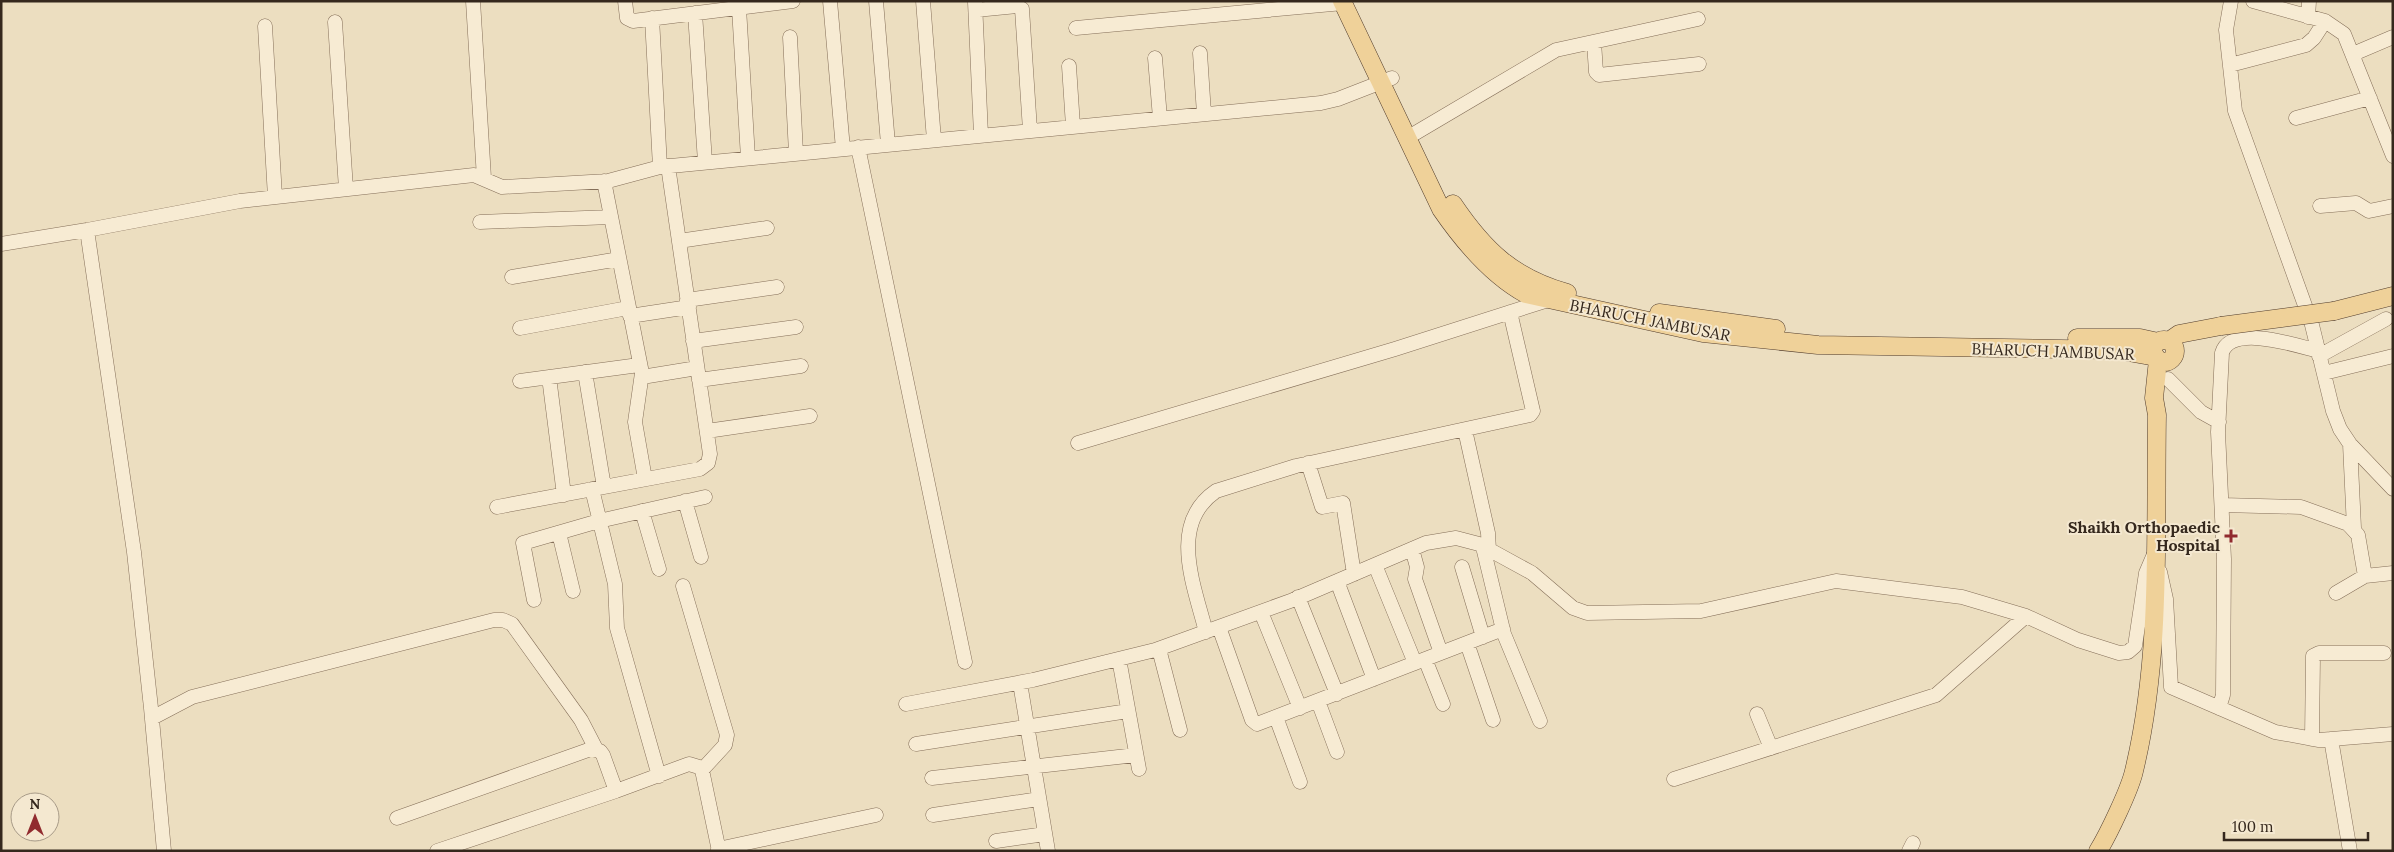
<svg xmlns="http://www.w3.org/2000/svg" width="2394" height="852" viewBox="0 0 2394 852" font-family="Lora,serif">
  <rect width="100%" height="100%" fill="#ecdec0"/>
  <g fill="none" stroke-linecap="round" stroke-linejoin="round">
    <defs>
      <path id="minor" d="M473 1 484 178
        M625 1 627 18 633 21 793 1
        M830 1 843 149
        M876 1 888 144
        M923 1 934 140
        M2231 1 2226 30 2235 111 2312 325 2333 411 2340 429 2350 444 2393 489
        M2253 1 2325 21 2344 34 2393 156
        M975 2 981 135
        M739 8 748 158
        M976 10 1017 6 1022 9 1030 130
        M695 13 705 162
        M2308 17 2309 1
        M652 18 660 167
        M335 22 346 189
        M265 26 275 197
        M1076 28 1343 3
        M790 37 796 153
        M1594 42 1596 72 1599 75 1699 64
        M1200 53 1204 114
        M2353 54 2393 37
        M1155 58 1160 118
        M2230 65 2306 45 2314 38 2325 21
        M1069 66 1073 126
        M2296 118 2370 98
        M1407 138 1556 50 1698 19
        M858 147 965 662
        M604 181 642 373 648 376 697 368
        M2320 206 2356 203 2369 211 2393 206
        M480 222 611 217
        M87 230 134 552 151 708 164 851
        M679 241 767 228
        M1 244 87 230 240 201 474 175 502 187 608 181 660 167 1321 103 1338 99 1392 78
        M512 277 619 259
        M687 300 777 287
        M630 316 689 307
        M520 328 628 308
        M693 341 796 327
        M2319 356 2386 319
        M585 372 604 487
        M642 373 635 422 645 479
        M2324 373 2393 356
        M549 377 564 495
        M2168 379 2201 412 2219 422
        M699 380 801 366
        M520 381 639 365
        M1465 430 1488 533 1489 550
        M707 431 810 416
        M1078 443 1395 349 1548 300
        M2350 444 2354 528
        M1308 463 1322 507 1343 503 1354 574
        M592 489 615 584 617 628 659 776
        M685 501 701 557
        M2222 505 2301 507 2348 524 2358 535 2365 576
        M497 507 700 469 708 463 710 454 668 166
        M642 511 659 569
        M559 533 573 591
        M1483 547 1504 634 1540 721
        M1412 549 1417 567 1415 579 1441 653
        M1375 565 1415 663
        M1462 567 1483 637
        M2160 572 2166 599 2171 687 2275 732 2319 740 2393 734
        M1337 581 1374 679
        M683 586 727 735 725 745 702 770
        M2336 593 2365 576 2393 573
        M1298 597 1337 694
        M534 600 523 543 599 521 705 497
        M1261 612 1300 708
        M1219 627 1252 720 1257 724 1503 629
        M1206 632C1194 585 1168 524 1216 491L1296 466 1530 415 1533 411 1510 312
        M1467 643 1493 720
        M1159 649 1180 730
        M1119 659 1139 769
        M1425 659 1443 704
        M1020 683 1048 851
        M1318 701 1337 752
        M906 704 1033 680 1155 650 1293 600 1426 543 1456 538 1479 544 1532 573 1573 608 1587 613 1701 611 1836 581 1962 597 2026 616 2078 640 2119 653 2128 652 2135 646 2146 573 2155 552
        M2219 708 2223 695 2224 559 2218 432 2222 353C2231 323 2298 346 2318 351
        M1757 714 1771 748
        M1276 717 1300 782
        M152 718 192 697 494 620H503L512 624 581 720 596 749
        M2312 739 2313 656 2319 653H2384
        M2331 739 2350 851
        M916 744 1128 711
        M932 778 1136 755
        M1674 779 1936 695 2026 616
        M933 815 1039 799
        M397 818 591 749 600 751 603 755 616 791
        M996 841 1045 834
        M718 849 876 815
        M437 851 616 791 689 764 699 767 702 770 719 851
        M1909 851 1913 843"/>
      <path id="major" d="M1342 1 1441 209C1463 241 1491 275 1526 294L1703 333 1818 345 2117 350 2156 357
        M1453 204C1484 250 1513 278 1567 293
        M2334 311 2393 296
        M1659 313 1776 329
        M2077 338H2140L2158 342
        M2153 351a11 11 0 1 1 22 0a11 11 0 1 1-22 0Z
        M2169 341 2179 334 2221 326
        M2098 851C2108 835 2130 789 2134 771 2162 655 2155 533 2157 415L2154 398 2158 360"/>
    </defs>
    <use href="#minor" stroke="#856f59" stroke-width="15"/>
    <use href="#major" stroke="#523d2d" stroke-width="19"/>
    <use href="#minor" stroke="#f7ebd3" stroke-width="14"/>
    <use href="#major" stroke="#efd199" stroke-width="18"/>
    <defs>
      <path id="major-bridge" d="M2221 326 2334 311"/>
    </defs>
    <use href="#major-bridge" stroke="#523d2d" stroke-width="19" stroke-linecap="butt"/>
    <use href="#major-bridge" stroke="#efd199" stroke-width="18"/>
  </g>
  <path fill="#912b2f" stroke="#f4e8d0" stroke-width="2" d="M2228.5 528.5h5v5h5v5h-5v5h-5v-5h-5v-5h5z"/>
  <g text-anchor="middle" dominant-baseline="central" stroke-width="4" stroke-linejoin="round" paint-order="stroke">
    <g font-size="16" fill="#35281d" stroke="#f4e8d0">
      <text transform="translate(1650 320) rotate(11)">BHARUCH JAMBUSAR</text>
      <text transform="translate(2053 351) rotate(2)">BHARUCH JAMBUSAR</text>
    </g>
    <g font-size="16" font-weight="bold" fill="#35281d" stroke="#f4e8d0" text-anchor="end">
      <text x="2220" y="527">Shaikh Orthopaedic<tspan x="2220" dy="18">Hospital</tspan></text>
    </g>
  </g>
  <rect width="2394" height="852" fill="none" stroke="#35281d" stroke-width="5"/>
  <g transform="translate(35 817)"><circle r="24" fill="#f4e8d0" stroke="#a89b88"/>
  <path d="M0-4L9 19L0 12L-9 19Z" fill="#912b2f"/>
  <text y="-8" font-size="14" font-weight="bold" text-anchor="middle" fill="#35281d">N</text>
  </g>
  <path d="M2224 832v8h144v-8" fill="none" stroke="#35281d" stroke-width="2.5"/>
  <text x="2232" y="832" font-size="15" fill="#35281d" stroke="#f4e8d0" stroke-width="4" paint-order="stroke">100 m</text>
</svg>
